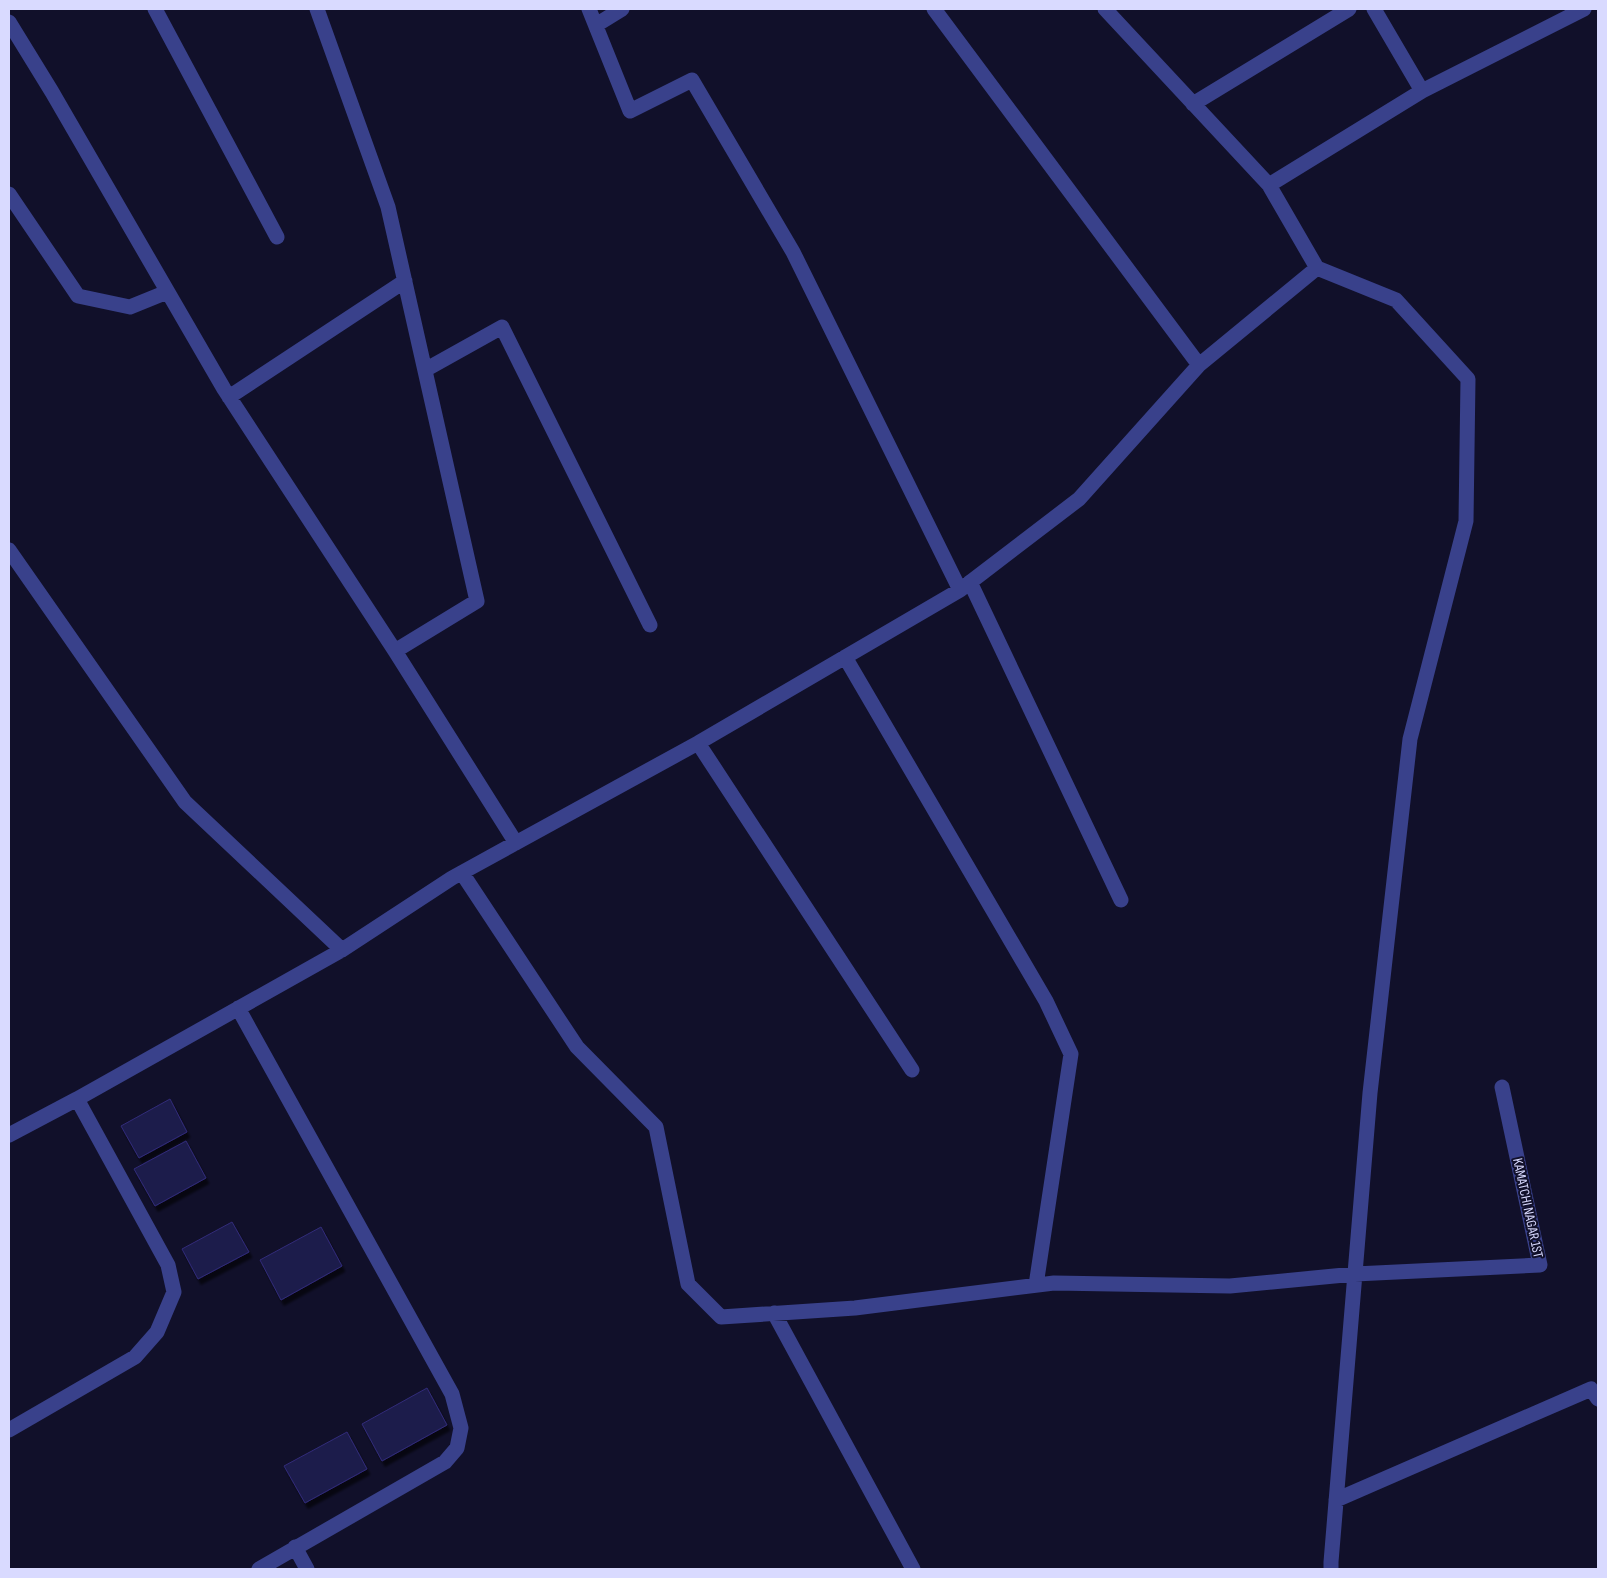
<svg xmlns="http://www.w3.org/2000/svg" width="1607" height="1578" viewBox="0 0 1607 1578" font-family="'Sofia Sans Condensed',sans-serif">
  <defs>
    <filter id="shadow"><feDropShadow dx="3" dy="5.5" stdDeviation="1" flood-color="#0009"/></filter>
  </defs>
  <rect width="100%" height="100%" fill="#11102a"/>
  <path fill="#1e1b4c" stroke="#312c79" filter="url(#shadow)" d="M170 1099 187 1132 139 1158 121 1126Z
    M186 1141 206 1178 155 1206 134 1169Z
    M232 1222 249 1252 198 1279 182 1249Z
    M321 1227 342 1266 281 1300 260 1260Z
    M427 1388 447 1425 382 1461 362 1424Z
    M347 1432 367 1469 305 1503 284 1466Z"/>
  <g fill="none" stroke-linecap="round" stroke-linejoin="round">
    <path stroke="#39418b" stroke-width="15" d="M155 9 277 237
      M317 9 388 207 477 601 395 651
      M589 9 630 111 692 80 793 252 960 590
      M934 9 1199 365
      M1105 9 1269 185
      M9 22 52 92 224 389 395 651 516 843
      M596 25 622 9
      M1422 91 1584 9
      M1193 104 1349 9
      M9 194 78 296 130 307 167 292
      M1317 268 1396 300 1468 379 1466 521 1410 739 1370 1093 1331 1562V1569
      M425 370 502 327 650 625
      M229 397 405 281
      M9 550 185 802 342 950
      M970 582 1121 900
      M845 657 1046 1001 1071 1054 1036 1285
      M698 743 912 1070
      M462 873 577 1047 656 1127 688 1284 721 1317 855 1308 1054 1283 1230 1286 1355 1274 1540 1265 1502 1087
      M238 1008 452 1394 461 1428 457 1448 445 1462 259 1569
      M9 1135 77 1099 342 950 452 878 698 743 960 590 1079 499 1199 365 1317 268 1269 185 1422 91 1374 9
      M774 1313 913 1569
      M9 1430 135 1357 157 1332 174 1292 168 1265 77 1099
      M1336 1500 1591 1389 1598 1399
      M295 1547 307 1569"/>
  </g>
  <g text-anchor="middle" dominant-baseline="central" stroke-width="4" stroke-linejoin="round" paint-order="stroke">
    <g font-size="14" fill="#d9daff" stroke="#11102a">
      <text transform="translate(1528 1208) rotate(78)">KAMATCHI NAGAR 1ST</text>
    </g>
  </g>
  <rect width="1607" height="1578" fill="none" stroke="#d9daff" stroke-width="20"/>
</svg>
